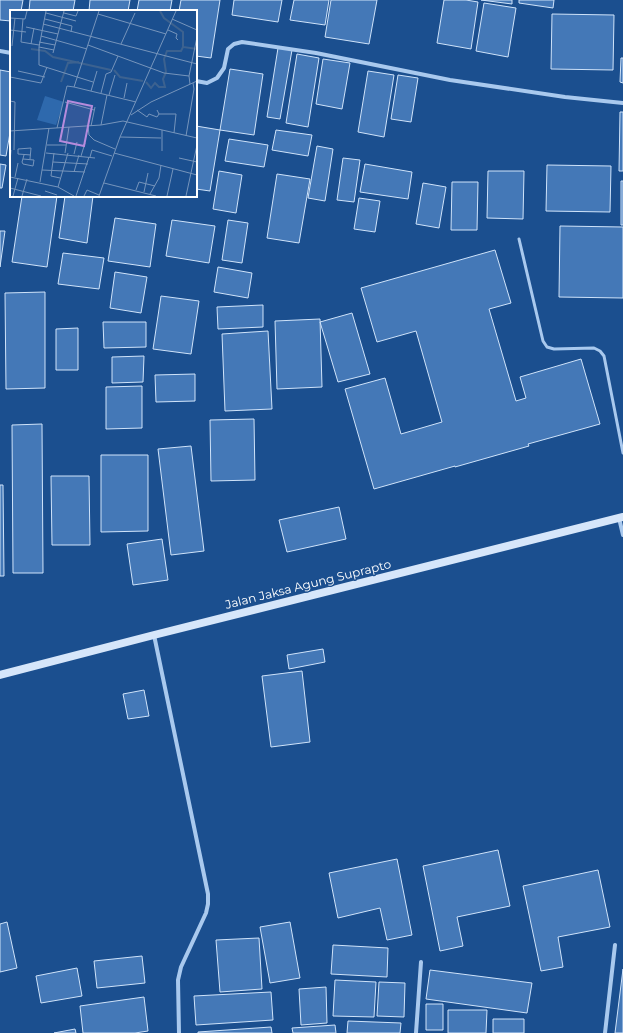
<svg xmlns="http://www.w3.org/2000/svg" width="623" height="1033" viewBox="0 0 623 1033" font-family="Montserrat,sans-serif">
  <rect width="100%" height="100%" fill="#1b4f8f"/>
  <path fill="#4478b7" stroke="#cfe3fa" d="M0 0H23L21 11H11V21L0 20Z
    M30 0H75L73 11H29Z
    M90 0H130L128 11H89Z
    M139 0H172L170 11H137Z
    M181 0H220L211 58 196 56V11H179Z
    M234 0H282L278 22 232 15Z
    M294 0H329L325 25 290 20Z
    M331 0H377L369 44 325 37Z
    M444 0H466L478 2 471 49 437 43Z
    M481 0H512V4Z
    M519 0H554L553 8 519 3Z
    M484 3 516 8 508 57 476 51Z
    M552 14 614 15 613 70 551 69Z
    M278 48 292 50 280 119 267 117Z
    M297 54 319 58 308 127 286 123Z
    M621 58H623V83L620 82Z
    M323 59 350 63 342 109 316 104Z
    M230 69 263 74 254 135 220 130Z
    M0 70 11 72V127L6 156 0 155Z
    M368 71 394 75 384 137 358 132Z
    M398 75 418 78 411 122 391 119Z
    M620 112H623V171H619Z
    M196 126 220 130 210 191 196 189Z
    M276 130 312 135 308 156 272 150Z
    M229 139 268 145 264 167 225 161Z
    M317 146 333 149 325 201 308 198Z
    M343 158 360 160 354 202 337 200Z
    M0 164 6 165 2 188H0Z
    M365 164 412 172 408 199 360 192Z
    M547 165 611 166 610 212 546 211Z
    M219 171 242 175 236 213 213 209Z
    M488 171H524L523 219 487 218Z
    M277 174 310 179 299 243 267 238Z
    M621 181H623V225H621Z
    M452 182H478L477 230H451Z
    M423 183 446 187 439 228 416 224Z
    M22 196H57L47 267 12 262Z
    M65 196H93L87 243 59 238Z
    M359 198 380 201 375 232 354 229Z
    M115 218 156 224 150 267 108 261Z
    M172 220 215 226 209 263 166 256Z
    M228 220 248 223 242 263 222 260Z
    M560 226 623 227V298L559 297Z
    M0 231H5L0 267Z
    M495 250 511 303 489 309 516 401 526 398 520 377 581 359 600 424 528 444 529 446 455 467V466L374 489 345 389 385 378 401 434 442 422 416 331 377 342 361 288Z
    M63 253 104 258 99 289 58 284Z
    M218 267 252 273 248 298 214 292Z
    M115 272 147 277 141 313 110 308Z
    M45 292V388L6 389 5 293Z
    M161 296 199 301 191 354 153 349Z
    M263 305V327L218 329 217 307Z
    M352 313 370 374 338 382 320 322Z
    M320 319 322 387 277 389 275 321Z
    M103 322H146V347L104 348Z
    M78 328V370H56V329Z
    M268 331 272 409 225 411 222 334Z
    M144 356 143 382 112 383V357Z
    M195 374V401L156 402 155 375Z
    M142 386V428L106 429V387Z
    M254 419 255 480 211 481 210 420Z
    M42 424 43 573H13L12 425Z
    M191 446 204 551 171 555 158 449Z
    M101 455H148V531L101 532Z
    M51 476H89L90 545H52Z
    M0 485H3L4 576H0Z
    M339 507 346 539 287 552 279 520Z
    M162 539 168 580 133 585 127 544Z
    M323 649 325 662 289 669 287 655Z
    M302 671 310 742 271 747 262 676Z
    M144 690 149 716 128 719 123 694Z
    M498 850 510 906 457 917 463 946 440 951 423 866Z
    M397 859 412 935 387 940 380 908 338 918 329 873Z
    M598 870 610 927 558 937 563 967 541 971 523 886Z
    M7 922 17 968 0 972V924Z
    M290 922 300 978 270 983 260 927Z
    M259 938 262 989 220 992 216 940Z
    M333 945 388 948 387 977 331 974Z
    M142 956 145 983 97 988 94 961Z
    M77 968 82 996 41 1003 36 976Z
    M623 969V1033H615Z
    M430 970 532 983 527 1013 426 999Z
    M335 980 376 982 374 1017 333 1016Z
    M379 982 405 983 404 1017 377 1016Z
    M326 987 327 1023 301 1025 299 989Z
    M271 992 273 1020 196 1025 194 996Z
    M144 997 148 1031 135 1033H83L80 1006Z
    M426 1004H443V1030H426Z
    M448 1010H487L486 1033H448Z
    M493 1019H524V1033H493Z
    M348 1021 401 1023 400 1033H347Z
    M335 1025 336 1033H293L292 1028Z
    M271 1027 272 1033H198V1032Z
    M75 1029 76 1033H54Z"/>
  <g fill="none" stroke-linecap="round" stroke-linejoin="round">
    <path stroke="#a9c9ee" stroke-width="3" d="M519 239 543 341 547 347 554 349 594 348 600 351 604 356 623 453"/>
    <path stroke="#a9c9ee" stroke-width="4" d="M0 51 11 53
      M196 81 207 83 217 78 224 68 228 49 234 44 242 42 316 53 450 80 565 97 623 103
      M619 518 623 535
      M154 635 208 894V904L206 913 181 967 178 980 179 1033
      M416 1033 421 962
      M605 1033 615 945"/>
    <path stroke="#d6e6fa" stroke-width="8" d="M0 675 154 635 623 517"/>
  </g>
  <g text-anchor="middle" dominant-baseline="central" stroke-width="3" stroke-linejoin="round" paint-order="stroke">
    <g font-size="12" fill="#fff" stroke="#1b4f8f">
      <text transform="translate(308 584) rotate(-14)">Jalan Jaksa Agung Suprapto</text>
    </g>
  </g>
  <g transform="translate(10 10)">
    <rect width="187" height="187" fill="#1b4f8f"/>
    <path d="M35 86 54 92 46 115 27 110Z" fill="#2e69ad"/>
    <path fill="none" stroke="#3c6290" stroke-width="2" d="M150 1 154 8 173 22V37L187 39M21 39 35 41 43 47 101 60M104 60 110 67 133 71M51 72 58 53 69 52M136 72 141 78 145 73 149 77H155L153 69 156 62 154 49 157 41H171L173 37"/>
    <path fill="none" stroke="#7695bc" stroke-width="1" d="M36 1 29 37V55L83 72M89 1 64 77 126 92M36 3 66 11M54 3 66 6 68 1M88 4 156 24M0 8 15 9 17 1M13 9 11 32 29 35M35 9 62 16 61 22M162 9 187 20M33 14 187 54M16 17 48 24M0 20 16 22M158 20 167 24 166 28 168 30M31 26 77 39M29 32 45 35M21 34 24 18M111 34 125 3M78 35 154 63 179 66M2 36 5 8M29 37 44 40M43 43 54 1M8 61 35 67M0 67 31 73 37 57M180 74 179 66 187 27M81 81 87 61M91 83 96 64 101 62 108 46M99 85 105 65M114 88 117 73M0 91 5 92 4 140M55 92 84 100M127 100 137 107 139 104 147 107 149 104M147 100 149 104H166L164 123M121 105 141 92 187 71M91 115 97 85M78 116 79 125 84 130 105 139M81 116 85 97M47 118 57 76 64 77M152 120V141M0 121 91 115 113 111 187 128M176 126 184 79 183 73M110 127 151 128M37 135H56M36 143 85 148M44 143 41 166 50 168M55 143 59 117M104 143 187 165M64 144 67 132M71 146 75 133M80 147 82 140 102 146M169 148 187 152M13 149 24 150 23 156 13 154 12 152 14 145M20 149 21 138 8 139V144L21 145M0 152 1 140M43 152 78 154M32 160 75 162M64 162 69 145M0 167 48 177 64 186M5 167 8 153M30 172 39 118M94 173 146 186M48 177 58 143M0 178 31 186M126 180 129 172 145 176M35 181 47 185M134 182 138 163M140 184 149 168 151 155M3 186 8 168M12 186 17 169M66 186 79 147M74 186 77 180 89 185M89 186 110 127 166 1M157 186 163 159M176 186 187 135"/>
    <path fill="#b68bdc" fill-opacity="0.15" stroke="#b68bdc" stroke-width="2" d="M58 91 82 96 74 136 50 131Z"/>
    <rect width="187" height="187" fill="none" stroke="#fff" stroke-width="2"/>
  </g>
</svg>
